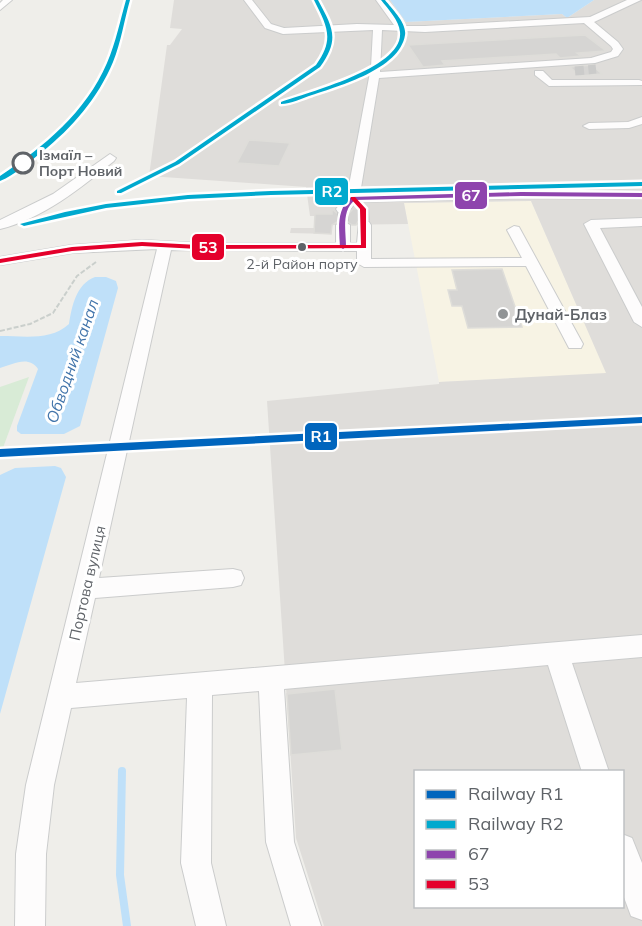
<svg xmlns="http://www.w3.org/2000/svg" width="642" height="926" viewBox="0 0 642 926" font-family="Mulish,sans-serif">
  <rect width="100%" height="100%" fill="#efeeea"/>
  <path fill="#f7f3e4" d="M531 201 607 374 439 382 404 203Z"/>
  <path fill="#dfddda" fill-rule="evenodd" d="M174 0H390L406 22 562 14 567 18 594 0H642V926H324L296 838 267 401 439 384V382L606 373 531 201 404 203 408 224 332 225 331 234 290 233 291 228H314L315 216H310L306 187 149 176 167 45H170L182 29 170 28ZM416 772H622V906H416Z"/>
  <path fill="#d8ebd6" d="M29 377 0 456V387Z"/>
  <path fill="#bfe0f9" d="M390 0H594L567 18 562 14 406 22Z
    M95 277H106L116 281 118 288 80 426 64 434H21L17 431V426L38 369C29 355 13 364 0 368V336C24 336 51 341 69 324 72 306 76 284 95 277Z
    M55 466 61 468 66 477 0 714V475L15 468Z"/>
  <g fill="none" stroke-linecap="round" stroke-linejoin="round">
    <path stroke="#bfe0f9" stroke-width="8" d="M122 771 120 875 127 926"/>
  </g>
  <path fill="#d6d5d3" stroke="#deddd9" stroke-width="1.5" d="M585 35 606 51 577 53 581 56 560 58 556 54 442 61 445 65 423 67 408 45Z
    M592 65 602 74 580 76 570 67Z
    M249 140 290 143 279 166 237 163Z
    M332 209 338 214H348L353 209H367V220H359L356 225H352L342 219 332 225 331 234 314 233 315 214H332Z
    M502 269 522 327 468 328 462 306H452L448 290H457L452 270Z
    M335 689 342 750 291 755 287 694Z"/>
  <g fill="none" stroke-linecap="round" stroke-linejoin="round">
    <path stroke="#cbcbca" stroke-width="9" stroke-dasharray="9 4.5" stroke-linecap="butt" d="M575 71 596 69"/>
    <path stroke="#cbcbca" stroke-width="12" stroke-dasharray="12 6" stroke-linecap="butt" d="M343 209V225
      M363 209 364 225"/>
    <defs>
      <path id="minor" d="M3 0H12L0 10V3Z
        M244 0H252L271 24 284 28 357 24 394 25 376 0H384L403 26H425L590 17 627 0H641L594 22 618 42 623 49 618 56 595 63 379 78 360 194 521 190 642 191V199L521 198 356 202 348 212H338L336 209 347 196 371 67 373 30 283 34 265 28ZM584 23 611 46 613 49 611 52 591 58 380 72 382 30 425 32Z
        M535 71H543L552 80H639L642 81V85L549 86 535 75Z
        M642 117V124L629 128 589 129 583 126 589 123 628 122Z
        M110 154 116 158 114 161C81 188 42 219 0 229V220L53 194Z
        M642 218V226L600 228 642 307V327L634 322 584 224 591 220Z
        M343 221 350 225V243H357L359 222H369L371 225V259L522 258 507 230 514 226 519 227 583 344 581 348H569L526 266 364 267 357 263V251L171 250 99 578 233 569 241 571 244 578 241 585 233 587 95 598 76 683 642 635V657L572 663 609 772H582L548 665 284 689 294 842 321 926H291L266 842 259 691 212 695 211 863 226 926H196L181 863 187 698 71 708 54 785 46 854 45 926H15L16 854 26 785 157 249 72 253 0 265V257L72 245 142 240 198 243H336V225Z
        M622 834 632 838 642 863V920L631 916 622 892Z"/>
    </defs>
    <use href="#minor" stroke="#cbcccc" stroke-width="2"/>
    <path stroke="#cacfcc" stroke-width="2" stroke-dasharray="5 2" stroke-linecap="butt" d="M0 331 30 324 53 313 77 276 96 262"/>
    <use href="#minor" fill="#fdfcfc" fill-rule="evenodd"/>
    <defs>
      <path id="bus-1" d="M521 192 642 193V197L521 196 355 200C341 211 346 231 346 247L343 249 340 247C339 229 336 210 351 197Z"/>
      <path id="bus-2" d="M351 197H355L366 209V248L198 249 142 246 72 251 0 263V259L72 247 142 242 198 245H361L360 209 351 199Z"/>
    </defs>
    <use href="#bus-1" stroke="#fff" stroke-width="5"/>
    <use href="#bus-2" stroke="#fff" stroke-width="5"/>
    <use href="#bus-1" fill="#8e44ad" fill-rule="evenodd"/>
    <use href="#bus-2" fill="#e4002b" fill-rule="evenodd"/>
    <defs>
      <path id="rail-1" d="M642 417V423L0 457V449Z"/>
      <path id="rail-2" d="M126 0H130C124 21 121 42 113 62 98 98 72 128 42 152 29 162 15 175 0 181V176C44 147 86 112 107 63 116 42 120 21 126 0Z
        M314 0H318C333 28 340 39 320 67L179 164 121 193H117V191L175 162 316 65C335 39 327 26 314 0Z
        M381 0H385C392 9 407 23 405 35 400 69 339 86 312 95 302 98 291 104 281 104V102C308 92 404 68 400 32 399 20 388 9 381 0Z
        M642 182V186L271 195 188 199 106 208 24 226 20 224 65 212 106 204 188 195 271 191Z"/>
    </defs>
    <use href="#rail-1" stroke="#fff" stroke-width="5"/>
    <use href="#rail-2" stroke="#fff" stroke-width="5"/>
    <use href="#rail-1" fill="#0065bd" fill-rule="evenodd"/>
    <use href="#rail-2" fill="#00a9ce" fill-rule="evenodd"/>
  </g>
  <circle fill="#fff" stroke="#5f6368" stroke-width="3" cx="23" cy="163" r="10"/>
  <circle fill="#5f6368" stroke="#fff" stroke-width="2" cx="302" cy="247" r="5"/>
  <circle fill="#919496" stroke="#fff" stroke-width="2" cx="503" cy="314" r="6"/>
  <g text-anchor="middle" dominant-baseline="central" stroke-width="6" stroke-linejoin="round" paint-order="stroke">
    <g font-size="14" font-weight="bold" fill="#5f6368" stroke="#fff" text-anchor="start">
      <text x="39" y="155">Ізмаїл –<tspan x="39" dy="16">Порт Новий</tspan></text>
    </g>
    <g font-size="14" fill="#5f6368" stroke="#fff">
      <text x="302" y="264">2-й Район порту</text>
    </g>
    <g font-size="15" font-weight="bold" fill="#5f6368" stroke="#fff" text-anchor="start">
      <text x="515" y="314">Дунай-Блаз</text>
    </g>
    <g font-size="15" fill="#5f6368" stroke="#fff">
      <text transform="translate(87 583) rotate(-77)">Портова вулиця</text>
    </g>
    <g font-size="16" font-style="italic" fill="#4174aa" stroke="#fff">
      <text transform="translate(72 361) rotate(-71)">Обводний канал</text>
    </g>
  </g>
  <g stroke="#fff" stroke-width="2">
    <rect x="314" y="177" width="35" height="29" rx="6" fill="#00a9ce"/>
    <rect x="454" y="181" width="34" height="29" rx="6" fill="#8e44ad"/>
    <rect x="191" y="233" width="34" height="28" rx="6" fill="#e4002b"/>
    <rect x="304" y="422" width="34" height="29" rx="6" fill="#0065bd"/>
  </g>
  <g font-size="16" text-anchor="middle" font-weight="bold" fill="#fff">
    <text x="332" y="197">R2</text>
    <text x="471" y="201">67</text>
    <text x="208" y="253">53</text>
    <text x="321" y="442">R1</text>
  </g>
  <rect x="414" y="770" width="210" height="138" fill="#ffffff" stroke="#bfc1c3" stroke-width="1.5"/>
  <rect x="426" y="790" width="30" height="9" fill="#0065bd" stroke="#bfc1c3" stroke-width="1.5"/>
  <text x="468" y="800" font-size="18" fill="#5f6368">Railway R1</text>
  <rect x="426" y="820" width="30" height="9" fill="#00a9ce" stroke="#bfc1c3" stroke-width="1.5"/>
  <text x="468" y="830" font-size="18" fill="#5f6368">Railway R2</text>
  <rect x="426" y="850" width="30" height="9" fill="#8e44ad" stroke="#bfc1c3" stroke-width="1.5"/>
  <text x="468" y="860" font-size="18" fill="#5f6368">67</text>
  <rect x="426" y="880" width="30" height="9" fill="#e4002b" stroke="#bfc1c3" stroke-width="1.5"/>
  <text x="468" y="890" font-size="18" fill="#5f6368">53</text>
</svg>
